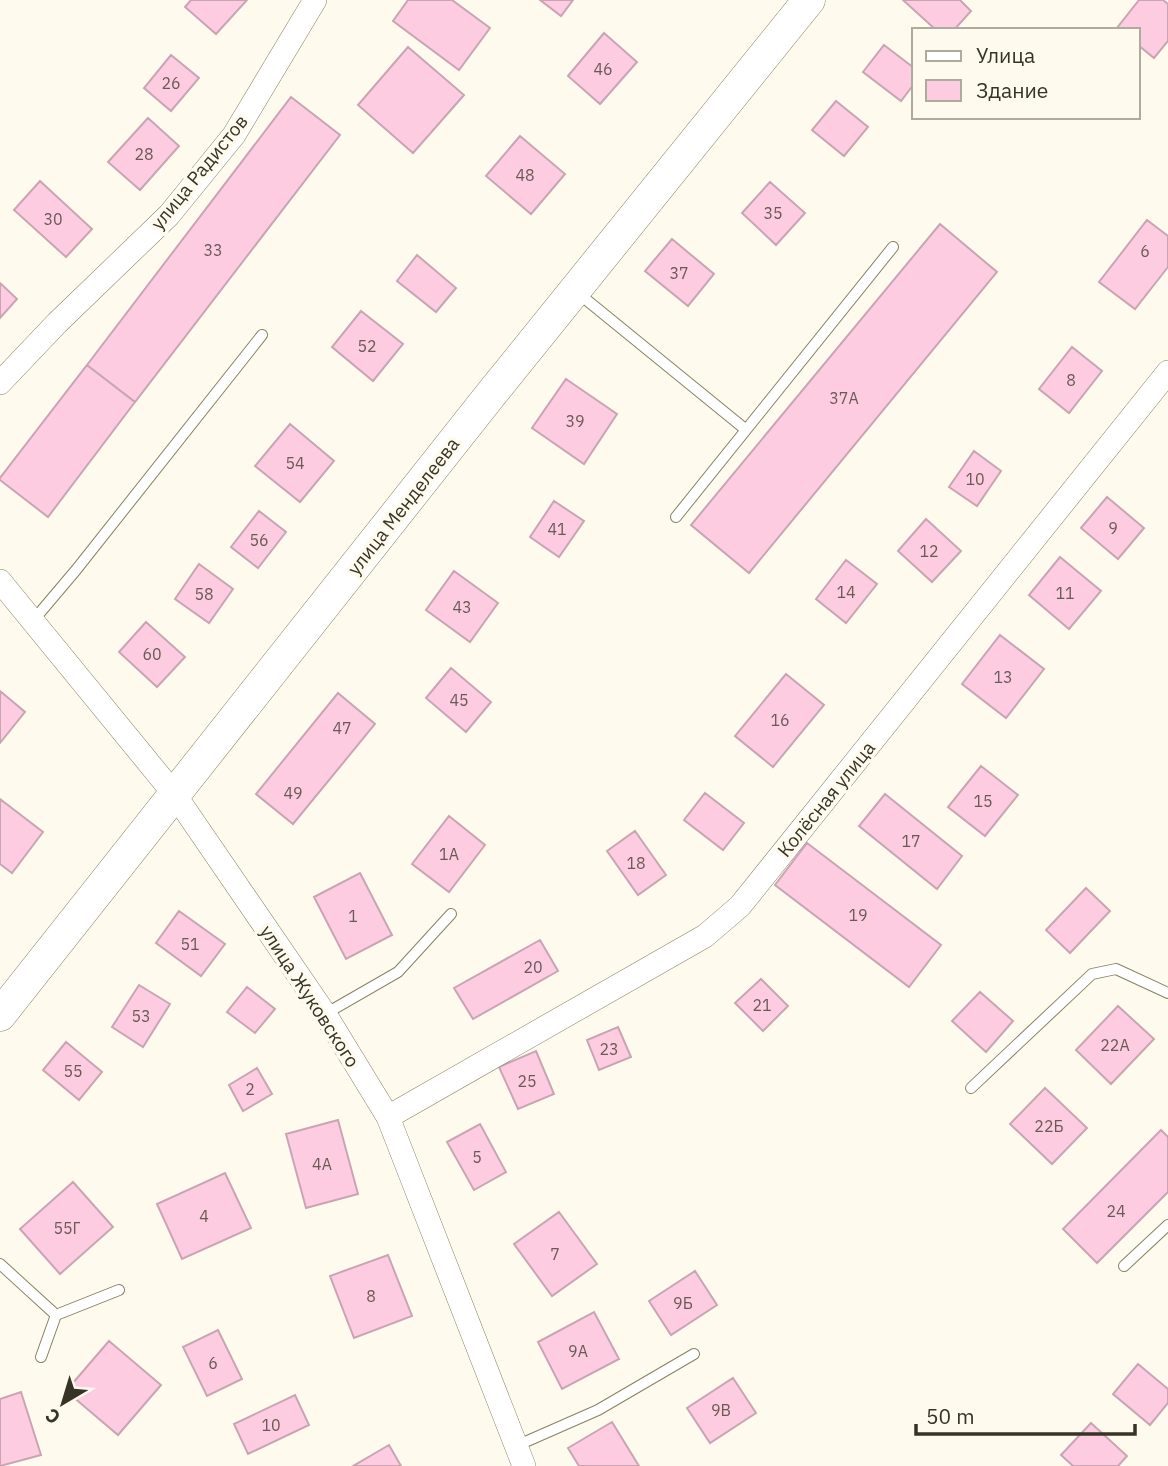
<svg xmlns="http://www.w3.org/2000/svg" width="1168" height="1466" viewBox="0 0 1168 1466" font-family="'IBM Plex Sans',sans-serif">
  <rect width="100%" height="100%" fill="#fefbee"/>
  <path fill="#fecce0" stroke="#c9a5b4" stroke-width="2" d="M191 0H247L216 34 185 7Z
    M408 0H452L490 28 459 70 393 21Z
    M540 0H573L561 16Z
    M903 0H960L971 11 954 30H936Z
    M1139 0H1163L1168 4V41L1154 58 1138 45V30H1119L1117 28Z
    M604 33 637 62 600 104 568 76Z
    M884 45 914 68V84L901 101 863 72Z
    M408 47 464 95 413 153 358 105Z
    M171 55 199 78 171 111 144 88Z
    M291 97 340 135 135 402 87 365Z
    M836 101 868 127 844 156 812 130Z
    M148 118 179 146 140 190 108 162Z
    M520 136 565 174 531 214 486 176Z
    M40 181 92 229 66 257 14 210Z
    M770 182 805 213 776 245 742 213Z
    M1147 220 1168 236V267L1135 309 1099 282Z
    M940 224 997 272 749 573 691 525Z
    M672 239 714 274 688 306 645 271Z
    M417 255 456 288 436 312 397 281Z
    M0 283 17 299 0 318Z
    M361 311 403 344 373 381 332 347Z
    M1072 347 1102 371 1069 413 1039 389Z
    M87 365 135 402 48 517 0 480V478Z
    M566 379 617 414 584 464 532 428Z
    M290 424 334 461 300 502 255 466Z
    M974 451 1001 471 977 506 949 487Z
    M1107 497 1144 528 1118 559 1081 528Z
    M554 501 584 521 559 557 530 537Z
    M259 511 286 532 258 568 231 547Z
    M926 519 961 551 932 582 898 551Z
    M1060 557 1101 591 1069 629 1029 595Z
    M846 560 877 584 846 623 816 599Z
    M199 564 233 589 209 623 175 599Z
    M454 571 498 603 470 642 426 610Z
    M146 622 185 657 157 687 119 652Z
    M1000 635 1044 669 1006 718 962 684Z
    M451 668 491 702 466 732 426 698Z
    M786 674 824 705 773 767 735 736Z
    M0 691 25 712 0 743Z
    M338 693 375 724 293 824 256 794Z
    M981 766 1018 795 985 836 948 807Z
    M705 793 744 823 723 850 684 820Z
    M885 794 962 856 937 889 859 826Z
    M0 799 43 832 12 873 0 864Z
    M449 816 485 845 449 892 412 864Z
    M635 831 666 875 638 895 607 851Z
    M807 843 941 945 909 987 775 885Z
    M360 873 392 935 346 959 314 897Z
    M1086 888 1110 911 1070 953 1046 930Z
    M179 911 225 944 201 976 156 943Z
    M540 940 558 971 473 1019 454 988Z
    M761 979 788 1006 763 1031 735 1003Z
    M139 985 170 1004 143 1047 112 1027Z
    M247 987 275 1009 255 1033 227 1012Z
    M980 992 1013 1021 986 1052 952 1021Z
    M1118 1006 1154 1039 1111 1084 1076 1050Z
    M618 1027 631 1057 599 1070 587 1040Z
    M66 1042 102 1072 79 1100 43 1070Z
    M536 1051 554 1094 518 1109 499 1067Z
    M257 1068 272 1094 243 1111 229 1085Z
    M1045 1088 1087 1128 1052 1164 1010 1124Z
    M338 1120 358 1194 306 1208 286 1134Z
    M480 1124 506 1172 474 1190 447 1142Z
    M1161 1130 1168 1137V1192L1097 1263 1063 1229Z
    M225 1173 251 1228 182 1259 157 1204Z
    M73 1182 113 1227 60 1274 20 1229Z
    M559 1212 597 1264 552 1296 514 1244Z
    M388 1255 412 1316 354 1338 330 1276Z
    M695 1271 717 1305 671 1335 649 1301Z
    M594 1312 619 1359 562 1389 538 1342Z
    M218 1330 242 1379 207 1396 183 1347Z
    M109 1341 161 1385 118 1435 66 1391Z
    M1138 1364 1168 1389V1403L1150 1425 1113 1394Z
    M733 1378 756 1413 710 1443 687 1408Z
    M21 1392 41 1455 0 1466V1399Z
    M295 1395 309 1425 248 1454 234 1424Z
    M612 1422 639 1466H579L568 1448Z
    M1091 1423 1127 1456 1118 1466H1073L1061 1455Z
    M389 1445 401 1466H353Z"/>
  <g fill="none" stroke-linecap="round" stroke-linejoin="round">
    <defs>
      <path id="lane" d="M578 293 745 429
        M676 517 893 247
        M32 622 76 570 262 335
        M325 1014 398 972 451 914
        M971 1088 1092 974 1116 969 1168 993
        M0 1264 56 1315 41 1357
        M1124 1266 1168 1225
        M56 1315 119 1290
        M516 1446 598 1410 694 1354"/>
      <path id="street" d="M0 383 57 323 169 215 234 135 315 0
        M0 581 175 795 325 1014 388 1117 524 1466
        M388 1117 705 936 740 906 1168 372"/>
      <path id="secondary" d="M0 1015 488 398 809 0"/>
    </defs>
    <use href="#lane" stroke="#878262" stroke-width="12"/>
    <use href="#street" stroke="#878262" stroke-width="24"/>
    <use href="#secondary" stroke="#878262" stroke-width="33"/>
    <use href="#lane" stroke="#fff" stroke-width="10"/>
    <use href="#street" stroke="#fff" stroke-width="23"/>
    <use href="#secondary" stroke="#fff" stroke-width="32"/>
  </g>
  <g text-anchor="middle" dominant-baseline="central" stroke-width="7" stroke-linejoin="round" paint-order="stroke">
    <g font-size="16" fill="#695a55">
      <text x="603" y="69">46</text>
      <text x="171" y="83">26</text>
      <text x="144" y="154">28</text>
      <text x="525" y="175">48</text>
      <text x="773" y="213">35</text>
      <text x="53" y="219">30</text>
      <text x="213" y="250">33</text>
      <text x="1145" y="251">6</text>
      <text x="679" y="273">37</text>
      <text x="367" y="346">52</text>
      <text x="1071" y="380">8</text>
      <text x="844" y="398">37А</text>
      <text x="575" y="421">39</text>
      <text x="295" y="463">54</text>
      <text x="975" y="479">10</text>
      <text x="1113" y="528">9</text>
      <text x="557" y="529">41</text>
      <text x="259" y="540">56</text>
      <text x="929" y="551">12</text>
      <text x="846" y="592">14</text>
      <text x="1065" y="593">11</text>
      <text x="204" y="594">58</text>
      <text x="462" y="607">43</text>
      <text x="152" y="654">60</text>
      <text x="1003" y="677">13</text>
      <text x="459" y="700">45</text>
      <text x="780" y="720">16</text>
      <text x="342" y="728">47</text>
      <text x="293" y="793">49</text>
      <text x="983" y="801">15</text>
      <text x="911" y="841">17</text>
      <text x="449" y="854">1А</text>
      <text x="636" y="863">18</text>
      <text x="858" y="915">19</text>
      <text x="353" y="916">1</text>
      <text x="190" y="944">51</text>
      <text x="533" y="967">20</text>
      <text x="762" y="1005">21</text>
      <text x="141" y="1016">53</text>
      <text x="1115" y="1045">22А</text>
      <text x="609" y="1049">23</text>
      <text x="73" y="1071">55</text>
      <text x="527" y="1081">25</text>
      <text x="250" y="1089">2</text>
      <text x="1049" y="1126">22Б</text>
      <text x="477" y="1157">5</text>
      <text x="322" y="1164">4А</text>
      <text x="1116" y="1211">24</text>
      <text x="204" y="1216">4</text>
      <text x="67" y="1228">55Г</text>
      <text x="555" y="1254">7</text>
      <text x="371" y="1296">8</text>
      <text x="683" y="1303">9Б</text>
      <text x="578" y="1351">9А</text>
      <text x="213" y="1363">6</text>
      <text x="721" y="1410">9В</text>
      <text x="271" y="1425">10</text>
    </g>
    <g font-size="19" fill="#373427" stroke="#fefbee">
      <text transform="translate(199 172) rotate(-51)">улица Радистов</text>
      <text transform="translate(403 506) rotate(-52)">улица Менделеева</text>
      <text transform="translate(826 799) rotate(-51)">Колёсная улица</text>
      <text transform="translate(310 996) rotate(57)">улица Жуковского</text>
    </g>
  </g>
  <rect x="912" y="28" width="228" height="91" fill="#fefbee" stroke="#aeab9e" stroke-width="2"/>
  <rect x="926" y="51" width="35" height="10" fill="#ffffff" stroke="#aeab9e" stroke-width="2"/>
  <text x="976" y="63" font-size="21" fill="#373427">Улица</text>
  <rect x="926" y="80" width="35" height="21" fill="#fecce0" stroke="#aeab9e" stroke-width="2"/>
  <text x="976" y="98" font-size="21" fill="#373427">Здание</text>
  <g transform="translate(63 1403) rotate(218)" stroke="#fefbee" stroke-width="5" paint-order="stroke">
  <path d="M0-5L12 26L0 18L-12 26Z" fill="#373427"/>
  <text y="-10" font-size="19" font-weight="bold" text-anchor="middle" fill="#373427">С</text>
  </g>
  <path d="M916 1424v10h219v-10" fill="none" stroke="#373427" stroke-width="3.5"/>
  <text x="926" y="1424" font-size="21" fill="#373427" stroke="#fefbee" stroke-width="5" paint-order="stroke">50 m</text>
</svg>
